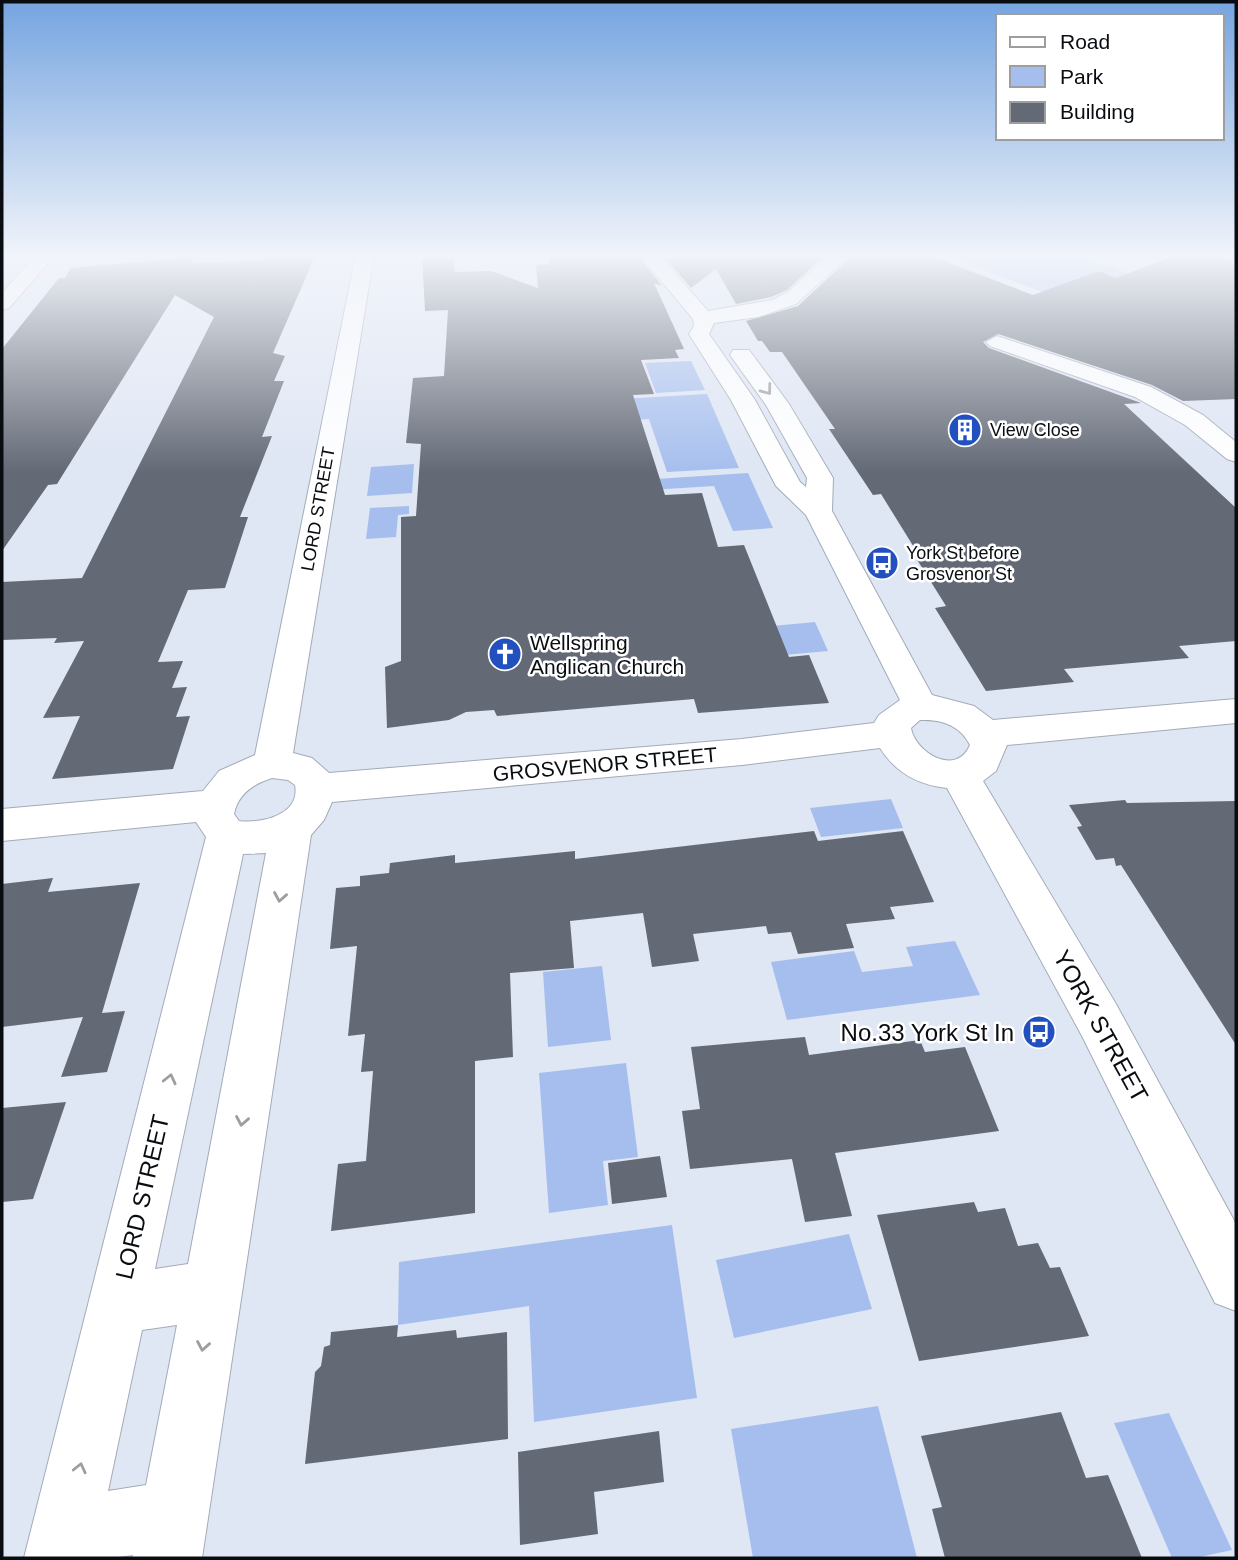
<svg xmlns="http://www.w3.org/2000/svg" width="1238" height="1560" viewBox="0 0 1238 1560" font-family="Arial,sans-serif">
  <rect width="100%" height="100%" fill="#dfe6f4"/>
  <path fill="#a6beee" d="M940 254H1072L1128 273 1115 278 1098 271 1059 298Z
    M691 361 705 390 656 393 645 363Z
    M707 394 739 468 667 472 649 419 580 423 551 403Z
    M414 464 412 493 367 496 371 467Z
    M748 473 773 528 733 531 714 486 634 491 563 485Z
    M409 506V514L398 515 396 537 366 539 370 508Z
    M815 622 828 651 761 657 750 628Z
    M891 799 903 828 821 837 810 808Z
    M955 941 980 995 787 1020 771 962 854 951 862 972 913 966 906 947Z
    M602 966 611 1040 548 1047 543 972Z
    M626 1063 638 1157 603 1161 608 1205 549 1213 539 1073Z
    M672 1225 697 1398 534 1422 529 1306 398 1325 399 1262Z
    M849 1234 872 1309 734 1338 716 1260Z
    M878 1406 917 1558H753L731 1429Z
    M1169 1413 1232 1550 1195 1558H1172L1114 1423Z"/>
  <path fill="#636975" d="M269 254H316L273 353 285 356 274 381H284L262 437 272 436 240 517H248L225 588 188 590 158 662 183 661 172 688 187 687 176 717 190 716 173 769 52 779 80 716 43 718 84 641 54 643 57 638 2 640V582L82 578 214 317 175 295 57 484 48 485 2 551V349L59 278H65L70 268 193 257 191 263 266 260Z
    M422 254H453L455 272 491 271 538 288 536 265 550 264 548 254H637L662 286 654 283 684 349 675 350 679 358 641 360 654 394 633 395 665 495 702 493 718 547 744 545 789 657 809 655 829 703 698 713 694 699 497 716 494 710 466 712 449 720 387 728 385 667 401 661V517L416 516 421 444 406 443 413 378 444 376 448 310 425 311Z
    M662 254H826L787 290 771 297 736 304 716 269 691 288Z
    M854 254H926L1033 295 1099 271 1115 278 1180 254H1223L1225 259H1231L1236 269V399L1183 401 1152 385 998 334 983 342 989 348 1141 403 1124 404 1236 508V641L1179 646 1189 658 1064 669 1074 682 986 691 935 608 946 606 916 558 920 557 881 494 873 495 829 429H835L782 352H770L762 341H758L746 321 798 306Z
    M1125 800 1127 803 1236 801V1045L1121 865 1116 866 1114 858 1096 860 1077 827 1082 826 1069 805Z
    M814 831 818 841 903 831 934 902 890 907 895 919 846 924 854 948 798 954 791 932 768 934 766 926 693 934 699 961 652 967 643 913 570 921 574 968 510 973 513 1057 475 1061V1213L331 1231 338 1164 366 1161 373 1071 361 1072 365 1034 348 1036 357 946 330 949 336 888 360 886V876L389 873 390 863 455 855V863L575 851V859Z
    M53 878 48 892 140 883 102 1013 125 1011 107 1072 61 1077 83 1017 2 1027V884Z
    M805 1037 809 1055 920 1040 925 1052 965 1047 999 1131 835 1153 852 1216 805 1222 792 1159 690 1169 682 1111 700 1109 691 1047Z
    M66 1102 33 1199 2 1202V1108Z
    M660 1156 667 1197 612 1204 608 1163Z
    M974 1202 978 1212 1005 1208 1018 1246 1038 1243 1050 1268 1060 1267 1089 1336 919 1361 877 1215Z
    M398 1325 397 1337 456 1330 457 1338 507 1332 508 1439 305 1464 315 1372 321 1366 324 1347 330 1345 331 1332Z
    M1061 1412 1086 1478 1108 1475 1142 1558H945L932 1509 942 1507 921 1436Z
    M659 1431 664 1482 594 1492 598 1534 520 1545 518 1452Z"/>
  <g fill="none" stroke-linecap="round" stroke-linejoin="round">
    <defs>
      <path id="minor" d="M37 254H56L9 308 2 310V293Z
        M356 254H374L293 753 312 758 329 773 742 739 874 723 879 715 900 700 806 515 776 486 731 400 689 334 694 326 693 319 639 254H658L708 311 772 300 788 292 830 254H851L796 304 758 317 714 323 709 334 755 400 800 482 806 487 807 478 766 405 730 355 733 350H749L789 404 833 478 832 511 932 695 974 706 993 720 1236 699V723L1007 745 996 771 983 781 1116 1004 1236 1224V1311L1215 1303 1082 1036 947 788C918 785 896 773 880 748L742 765 332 802 324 820 311 835 202 1558H132L133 1555 112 1558H24L206 837 196 822 2 841V809L203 791 219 771 255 755ZM920 720C941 719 960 725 970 745 957 777 915 753 911 728ZM272 778 288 780 295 785C301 815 261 824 239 821L234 814C238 794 253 784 272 778ZM266 853 188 1264 155 1269 243 854ZM177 1325 146 1485 108 1491 142 1330Z
        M997 336 1151 387 1203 415 1236 442V462L1227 459 1185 425 1135 397 990 346 986 342Z"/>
    </defs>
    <use href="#minor" stroke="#a4abb8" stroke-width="2"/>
    <use href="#minor" fill="#fff" fill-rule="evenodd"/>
  </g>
  <defs><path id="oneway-chevron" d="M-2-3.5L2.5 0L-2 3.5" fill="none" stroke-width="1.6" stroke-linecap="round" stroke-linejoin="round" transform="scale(1.75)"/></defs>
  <g stroke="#9d9e9f">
    <use href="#oneway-chevron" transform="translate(767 390) rotate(53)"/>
    <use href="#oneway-chevron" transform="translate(280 897) rotate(100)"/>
    <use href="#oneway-chevron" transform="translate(170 1079) rotate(-77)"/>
    <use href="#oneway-chevron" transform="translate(242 1121) rotate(100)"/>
    <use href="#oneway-chevron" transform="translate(203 1346) rotate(100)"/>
    <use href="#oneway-chevron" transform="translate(80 1468) rotate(-77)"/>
  </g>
  <linearGradient id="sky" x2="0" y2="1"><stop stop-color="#75a4e0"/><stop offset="0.54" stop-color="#f1f4fa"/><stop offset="1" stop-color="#f1f4fa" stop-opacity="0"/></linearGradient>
  <rect width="1238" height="473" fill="url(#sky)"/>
  <defs>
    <symbol id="building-disc" viewBox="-11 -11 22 22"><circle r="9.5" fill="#2251bf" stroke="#fff"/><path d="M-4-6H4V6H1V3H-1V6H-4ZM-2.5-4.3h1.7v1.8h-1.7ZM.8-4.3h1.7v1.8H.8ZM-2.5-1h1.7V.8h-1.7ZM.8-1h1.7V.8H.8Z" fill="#fff"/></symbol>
    <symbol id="bus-disc" viewBox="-11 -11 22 22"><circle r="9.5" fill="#2251bf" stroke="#fff"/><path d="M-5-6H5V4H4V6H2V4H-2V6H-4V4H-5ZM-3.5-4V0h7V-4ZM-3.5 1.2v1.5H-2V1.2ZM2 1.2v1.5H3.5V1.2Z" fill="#fff"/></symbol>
    <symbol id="church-disc" viewBox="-11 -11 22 22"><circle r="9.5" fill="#2251bf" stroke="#fff"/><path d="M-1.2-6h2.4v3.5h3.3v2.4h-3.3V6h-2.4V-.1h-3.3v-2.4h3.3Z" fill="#fff"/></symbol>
  </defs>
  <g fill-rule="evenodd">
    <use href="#building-disc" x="946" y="411" width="38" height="38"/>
    <use href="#bus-disc" x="863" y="544" width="38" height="38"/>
    <use href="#church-disc" x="486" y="635" width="38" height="38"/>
    <use href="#bus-disc" x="1020" y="1013" width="38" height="38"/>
  </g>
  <g text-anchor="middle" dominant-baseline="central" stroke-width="5" stroke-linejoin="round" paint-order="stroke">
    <g font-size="18" fill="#090c10" stroke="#fff" text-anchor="start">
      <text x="990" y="430">View Close</text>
      <text x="906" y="553">York St before<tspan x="906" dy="21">Grosvenor St</tspan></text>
    </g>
    <g font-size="18" fill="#090c10" stroke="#fff">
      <text transform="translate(318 509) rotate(-80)">LORD STREET</text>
    </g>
    <g font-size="21" fill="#090c10" stroke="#fff" text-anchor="start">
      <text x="530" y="642">Wellspring<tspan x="530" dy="24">Anglican Church</tspan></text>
    </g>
    <g font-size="21" fill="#090c10" stroke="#fff">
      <text transform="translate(605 764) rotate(-5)">GROSVENOR STREET</text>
    </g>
    <g font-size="24" fill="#090c10" stroke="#fff">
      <text transform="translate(1101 1026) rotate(61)">YORK STREET</text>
      <text transform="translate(142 1197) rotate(-77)">LORD STREET</text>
    </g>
    <g font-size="24" fill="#090c10" stroke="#fff" text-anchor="end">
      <text x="1014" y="1032">No.33 York St In</text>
    </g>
  </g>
  <rect width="1238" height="1560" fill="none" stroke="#090c10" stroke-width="7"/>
  <rect x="996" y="14" width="228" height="126" fill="#ffffff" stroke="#9d9e9f" stroke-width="2"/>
  <rect x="1010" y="37" width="35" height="10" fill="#ffffff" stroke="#9d9e9f" stroke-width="2"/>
  <text x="1060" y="49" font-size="21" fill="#090c10">Road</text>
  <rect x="1010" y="66" width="35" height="21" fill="#a6beee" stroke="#9d9e9f" stroke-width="2"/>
  <text x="1060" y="84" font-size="21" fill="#090c10">Park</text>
  <rect x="1010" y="102" width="35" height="21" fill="#636975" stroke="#9d9e9f" stroke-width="2"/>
  <text x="1060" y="119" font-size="21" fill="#090c10">Building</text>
</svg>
